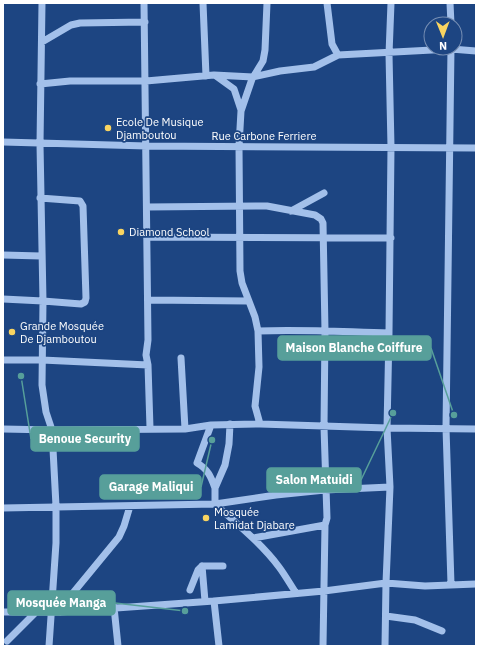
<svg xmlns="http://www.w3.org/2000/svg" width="479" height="649" viewBox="0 0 479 649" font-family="'IBM Plex Sans',sans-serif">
  <rect width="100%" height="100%" fill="#1d4582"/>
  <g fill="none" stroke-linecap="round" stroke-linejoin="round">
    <path stroke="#a3c0ea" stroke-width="7" d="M42 3 40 144 43 301 42 385 46 412 52 430 56 506V543L49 646
      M144 3 148 340 146 355 148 365 150 428
      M203 3 206 76
      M327 3 332 44 338 55
      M450 3 451 24
      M42 42 71 25 80 23 145 22
      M216 76 234 89 241 110
      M40 84 70 81H146L214 75 253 77 280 71 314 67 338 55 451 49 476 51
      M3 142 147 146 476 148
      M147 207 267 206 315 215 321 219 323 223 325 331 324 427 327 518 325 525 323 646
      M291 211 324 193
      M148 237 391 238
      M3 255 41 256
      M3 299 43 301 81 304 85 302 86 298 83 206 80 201 40 198
      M148 300 248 301
      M258 331C302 329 346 332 389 333
      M181 358 185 429
      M3 360H42L148 365
      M230 424 229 444 225 465 215 488V504C237 524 261 543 279 567 285 575 290 584 296 593
      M260 424 255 406 259 367 258 331 255 317 242 283 240 271 239 146 241 111 252 79 263 61 265 50 267 3
      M211 425 197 463C208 469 211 477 215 488
      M3 429 52 430 185 429 211 425 260 424 387 428 476 429
      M3 508 215 504 276 495 325 490 390 487
      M253 538 325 525
      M451 584 446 428 451 48
      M190 590 198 570 202 566
      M205 601 202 566H223
      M214 601 219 646
      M114 607 118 646
      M3 612H60L214 601 324 591 386 583 425 586 476 584
      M60 612 68 599 119 537 124 526 130 506
      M386 616 415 620 442 631
      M7 641 36 612
      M385 646 386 583 390 487 387 428 389 333 391 147 389 54 391 3"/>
  </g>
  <g fill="#f9d461" stroke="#1d4582" stroke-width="1.5">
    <circle cx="108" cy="128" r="4"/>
    <circle cx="121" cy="232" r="4"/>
    <circle cx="12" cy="332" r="4"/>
    <circle cx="206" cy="518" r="4"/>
  </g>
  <g text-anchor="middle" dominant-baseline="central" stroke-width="3.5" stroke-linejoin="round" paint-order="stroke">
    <g font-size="11" fill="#fff" stroke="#1d4582" text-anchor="start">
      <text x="116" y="122">Ecole De Musique<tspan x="116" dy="13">Djamboutou</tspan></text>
      <text x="129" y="232">Diamond School</text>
      <text x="20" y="326">Grande Mosquée<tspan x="20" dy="13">De Djamboutou</tspan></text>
      <text x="214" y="512">Mosquée<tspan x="214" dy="13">Lamidat Djabare</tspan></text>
    </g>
    <g font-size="11" fill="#fff" stroke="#1d4582">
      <text x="264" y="136">Rue Carbone Ferriere</text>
    </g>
  </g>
  <path fill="none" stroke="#579f9a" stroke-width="1.5" d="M454 415L431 348M21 376L31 439M393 413L361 480M212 440L201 487M185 611L115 603"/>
  <g fill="#579f9a" stroke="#1d4582" stroke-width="1.5">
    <circle cx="454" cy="415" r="4"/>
    <circle cx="21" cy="376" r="4"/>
    <circle cx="393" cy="413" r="4"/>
    <circle cx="212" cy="440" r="4"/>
    <circle cx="185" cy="611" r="4"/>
  </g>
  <g fill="#579f9a" stroke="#579f9a" stroke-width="1.5">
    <rect x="278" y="336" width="153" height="24" rx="4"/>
    <rect x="31" y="427" width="108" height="24" rx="4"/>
    <rect x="267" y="468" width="94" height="24" rx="4"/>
    <rect x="100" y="475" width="101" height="24" rx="4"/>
    <rect x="8" y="591" width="107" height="24" rx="4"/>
  </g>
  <g font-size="12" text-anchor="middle" font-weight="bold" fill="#fff">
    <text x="354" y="352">Maison Blanche Coiffure</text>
    <text x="85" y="443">Benoue Security</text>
    <text x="314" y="484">Salon Matuidi</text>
    <text x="151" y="491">Garage Maliqui</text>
    <text x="61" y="607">Mosquée Manga</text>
  </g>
  <rect width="479" height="649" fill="none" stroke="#ffffff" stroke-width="8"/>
  <g transform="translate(443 36) rotate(179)"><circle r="19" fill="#1d4582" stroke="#778fb4"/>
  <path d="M0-3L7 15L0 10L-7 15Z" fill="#f9d461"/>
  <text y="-6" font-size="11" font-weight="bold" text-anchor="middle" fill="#ffffff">N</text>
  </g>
</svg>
